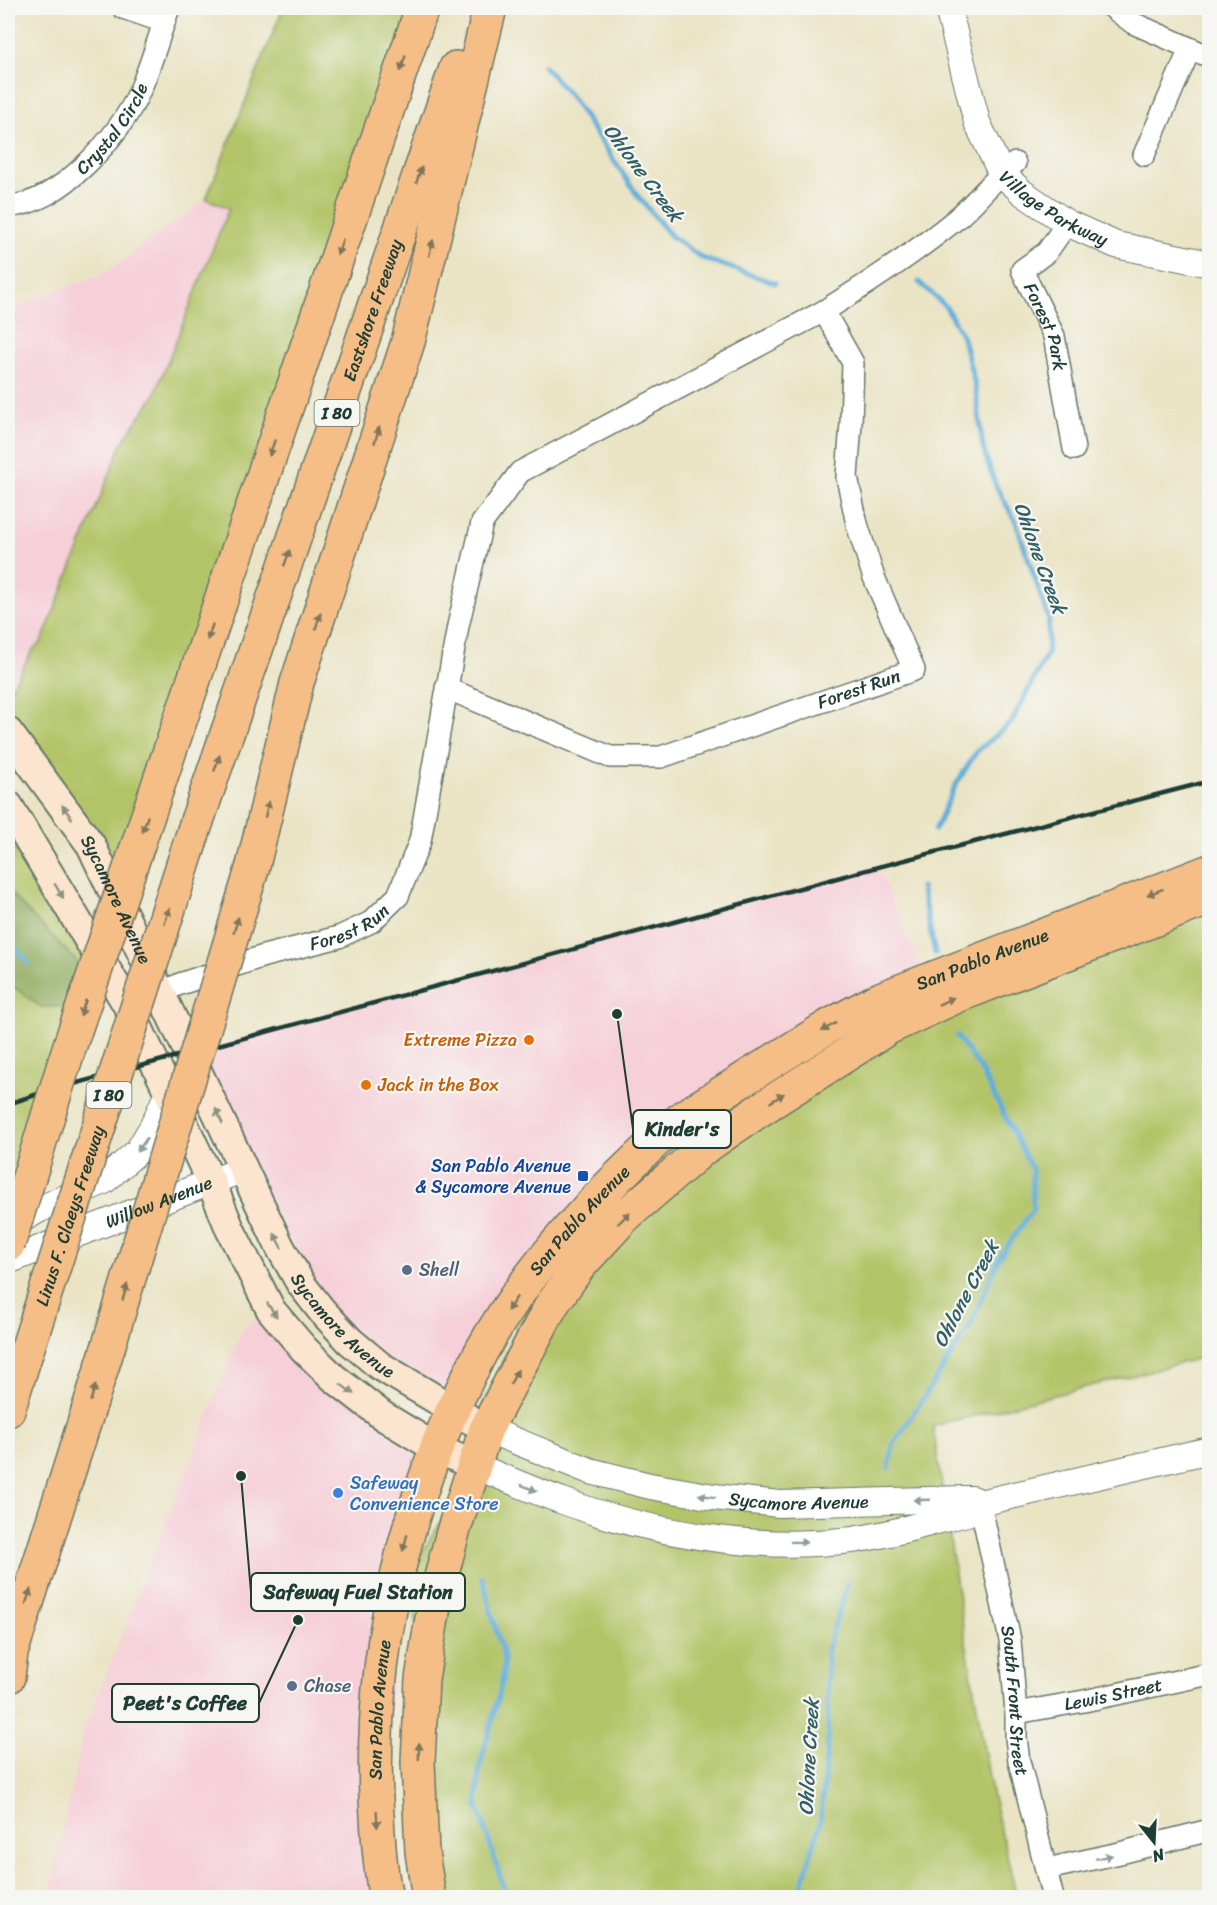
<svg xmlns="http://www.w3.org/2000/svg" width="1217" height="1905" viewBox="0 0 1217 1905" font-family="Sriracha,sans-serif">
  <rect width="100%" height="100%" fill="#f6f6f2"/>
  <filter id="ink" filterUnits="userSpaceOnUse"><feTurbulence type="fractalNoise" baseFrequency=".0167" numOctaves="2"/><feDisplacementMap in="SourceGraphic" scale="12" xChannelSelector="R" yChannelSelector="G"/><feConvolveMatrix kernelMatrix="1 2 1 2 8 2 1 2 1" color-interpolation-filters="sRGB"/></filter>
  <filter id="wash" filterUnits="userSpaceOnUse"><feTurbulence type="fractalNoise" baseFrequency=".008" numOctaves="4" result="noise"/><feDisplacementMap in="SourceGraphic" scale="24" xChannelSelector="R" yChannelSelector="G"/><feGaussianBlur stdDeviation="1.35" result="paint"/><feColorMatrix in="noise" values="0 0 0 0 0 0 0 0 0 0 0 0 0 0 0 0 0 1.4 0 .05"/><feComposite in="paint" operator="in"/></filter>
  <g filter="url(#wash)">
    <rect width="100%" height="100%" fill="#eae4c5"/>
    <path fill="#f6cfd8" d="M206 199 229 207 154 396 123 441 41 643 34 648 8 694V309L107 272Z
      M878 867 926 981 829 1026 586 1209 453 1408 322 1311 199 1050Z
      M271 1310 436 1448 394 1588 386 1897 48 1898 84 1730 242 1329Z"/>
    <path fill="#b3c467" stroke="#69804e" stroke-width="1.5" d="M283 8H422L120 897 8 732V694L34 648 41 643 123 441 154 396 229 208 206 199Z
      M8 837 89 962 85 970 8 891Z
      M1209 875V1356L933 1426 961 1613 991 1789 1017 1897H436L428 1816 412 1568 475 1466 480 1409 527 1308 716 1121Z
      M8 984 14 987 41 1007 70 1006 8 1245Z"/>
    <path fill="#8eaa5c" stroke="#567448" stroke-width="1.5" d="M8 891 85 970 70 1006 41 1007 14 987 8 984Z"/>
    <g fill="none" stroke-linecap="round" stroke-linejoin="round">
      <path stroke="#5eadd8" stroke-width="5" d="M544 66 571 97 638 196 671 236 702 258 775 283
        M919 282 946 307 963 338 975 385 983 448 995 484 1016 522 1049 620 1047 654 1011 723 977 751 955 786 935 830
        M921 887 935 953
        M8 939 28 963
        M889 1468 893 1445 970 1326 999 1258 1033 1209 1032 1169 981 1070 957 1036
        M482 1577 504 1659 502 1682 479 1769 477 1804 507 1898
        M798 1898 820 1824 828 1739 827 1650 848 1582"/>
    </g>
  </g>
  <g filter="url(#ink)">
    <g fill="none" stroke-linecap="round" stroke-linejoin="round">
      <defs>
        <g id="minor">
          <path d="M123 8 164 22"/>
          <path d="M1113 8 1133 23 1210 57"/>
          <path d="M1144 155 1190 49"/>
          <path id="s1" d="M8 206C58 206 122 134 140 90 152 63 159 35 169 8"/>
          <path id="s2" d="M1067 223 1047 252 1022 270 1054 336 1074 449"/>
          <path id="s3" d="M446 688 610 757H661L914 670 873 575 857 524 847 477 851 423 853 363 824 311C869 283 914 254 955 220 976 203 992 179 1015 163"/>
          <path id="s4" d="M148 998 180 984 264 956 339 937 371 922 398 896 420 841 458 626 482 523 520 472 824 311"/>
          <path id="s5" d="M980 1503 1010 1640 1016 1713V1738L1019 1761 1053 1898"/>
          <path id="s6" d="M1016 1713 1084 1701 1210 1674"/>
          <path d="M1047 1869 1120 1853 1210 1830"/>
        </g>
        <g id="tertiary">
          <path id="s7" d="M948 8 977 122 1001 173 1023 193 1067 223 1116 245 1210 264"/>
          <path d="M8 1227 40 1209 104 1181 138 1151 153 1126 168 1093"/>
          <path id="s8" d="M8 1261 244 1169"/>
          <path id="s9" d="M486 1429 590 1471 650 1486 714 1497 779 1504 964 1499H973L980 1503"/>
          <path d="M475 1466C503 1477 531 1490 560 1500 645 1532 752 1551 842 1541 885 1537 926 1523 967 1513L975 1509 980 1503 1210 1450"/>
        </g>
        <g id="secondary">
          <path id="s10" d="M8 732 91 845 280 1247 301 1284 322 1311 350 1341 380 1366 486 1429"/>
          <path d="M8 805 128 1006 211 1182 230 1229 271 1310 304 1349 334 1378 383 1416 436 1448 475 1466"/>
        </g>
        <g id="primary">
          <path id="s11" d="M386 1898C379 1864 378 1833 376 1798 370 1643 408 1489 481 1352 517 1287 565 1230 618 1177 640 1156 660 1135 685 1116L829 1026 880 999 1210 871"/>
          <path d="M429 1898 422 1852 418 1762 422 1679 435 1600 453 1532 486 1429 551 1306 579 1266 624 1217 705 1147 764 1107 888 1028 957 996 1210 898"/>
        </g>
        <g id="motorway">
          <path d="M164 768 422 8"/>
          <path id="s12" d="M198 818 456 68"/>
          <path d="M253 866 297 683 408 342 490 8"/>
          <path d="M8 1410 20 1372"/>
          <path d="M8 1677 11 1653 108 1348"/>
        </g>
      </defs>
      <use href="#minor" stroke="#667767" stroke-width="24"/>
      <use href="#tertiary" stroke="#667767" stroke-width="28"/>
      <use href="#secondary" stroke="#667767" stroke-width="32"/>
      <use href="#primary" stroke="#667767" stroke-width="36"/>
      <use href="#motorway" stroke="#667767" stroke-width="36"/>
      <use href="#minor" stroke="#fff" stroke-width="21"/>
      <use href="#tertiary" stroke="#fff" stroke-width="26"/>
      <use href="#secondary" stroke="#fbe5cf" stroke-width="28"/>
      <use href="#primary" stroke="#f6be87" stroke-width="33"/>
      <use href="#motorway" stroke="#f6be87" stroke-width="33"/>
      <path stroke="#1f3d34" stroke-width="4.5" d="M8 1104 44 1092 878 867 1210 781"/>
      <defs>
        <g id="motorway-bridge">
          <path d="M8 1245 69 1048 164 768"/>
          <path d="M108 1348 253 866"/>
          <path id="s13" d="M20 1372 198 818"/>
        </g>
      </defs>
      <use href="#motorway-bridge" stroke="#667767" stroke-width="36" stroke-linecap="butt"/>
      <use href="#motorway-bridge" stroke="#f6be87" stroke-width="33"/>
    </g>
    <defs><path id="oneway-solid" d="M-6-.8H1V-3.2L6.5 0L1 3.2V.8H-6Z" transform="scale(1.5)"/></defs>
    <g fill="#807759">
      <use href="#oneway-solid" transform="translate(403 63) rotate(109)"/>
      <use href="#oneway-solid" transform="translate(419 175) rotate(-71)"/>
      <use href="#oneway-solid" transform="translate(340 247) rotate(109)"/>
      <use href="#oneway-solid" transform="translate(431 248) rotate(-76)"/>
      <use href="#oneway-solid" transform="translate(377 435) rotate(-72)"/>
      <use href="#oneway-solid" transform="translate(272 448) rotate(109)"/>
      <use href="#oneway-solid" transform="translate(287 558) rotate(-71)"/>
      <use href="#oneway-solid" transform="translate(318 621) rotate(-72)"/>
      <use href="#oneway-solid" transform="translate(210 632) rotate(109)"/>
      <use href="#oneway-solid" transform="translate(217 763) rotate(-71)"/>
      <use href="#oneway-solid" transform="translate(267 809) rotate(-76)"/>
      <use href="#oneway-solid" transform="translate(145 824) rotate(109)"/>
      <use href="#oneway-solid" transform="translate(1155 892) rotate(159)"/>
      <use href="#oneway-solid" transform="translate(167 916) rotate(-72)"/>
      <use href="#oneway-solid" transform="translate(236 925) rotate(-73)"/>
      <use href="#oneway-solid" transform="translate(946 1001) rotate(-25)"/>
      <use href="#oneway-solid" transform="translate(83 1008) rotate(109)"/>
      <use href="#oneway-solid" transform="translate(829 1027) rotate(150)"/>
      <use href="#oneway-solid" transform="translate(777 1098) rotate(-33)"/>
      <use href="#oneway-solid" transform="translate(624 1218) rotate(-44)"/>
      <use href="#oneway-solid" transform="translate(125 1292) rotate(-73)"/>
      <use href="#oneway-solid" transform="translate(512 1304) rotate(124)"/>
      <use href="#oneway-solid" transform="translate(514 1377) rotate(-62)"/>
      <use href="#oneway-solid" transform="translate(93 1393) rotate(-72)"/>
      <use href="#oneway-solid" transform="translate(405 1543) rotate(105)"/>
      <use href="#oneway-solid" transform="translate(28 1597) rotate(-72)"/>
      <use href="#oneway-solid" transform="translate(419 1751) rotate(-88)"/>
      <use href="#oneway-solid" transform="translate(377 1819) rotate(88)"/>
    </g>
    <g fill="#8d9182">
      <use href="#oneway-solid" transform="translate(67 812) rotate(-126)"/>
      <use href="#oneway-solid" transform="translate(59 891) rotate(59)"/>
      <use href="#oneway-solid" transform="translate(219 1116) rotate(-115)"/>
      <use href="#oneway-solid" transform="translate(278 1241) rotate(-116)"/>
      <use href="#oneway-solid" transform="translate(272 1310) rotate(55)"/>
      <use href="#oneway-solid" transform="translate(347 1389) rotate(37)"/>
    </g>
    <g fill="#8f9e9a">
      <use href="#oneway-solid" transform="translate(142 1145) rotate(125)"/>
      <use href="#oneway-solid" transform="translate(529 1488) rotate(22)"/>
      <use href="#oneway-solid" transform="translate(707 1496) rotate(-171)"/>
      <use href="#oneway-solid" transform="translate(922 1500) rotate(178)"/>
      <use href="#oneway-solid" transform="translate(799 1542) rotate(1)"/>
      <use href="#oneway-solid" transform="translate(1104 1857) rotate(-12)"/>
    </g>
  </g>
  <g fill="#e8710a" stroke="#f6f6f2" stroke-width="2">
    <circle cx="529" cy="1040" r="6"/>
    <circle cx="366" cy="1085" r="6"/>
  </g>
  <rect fill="#1a4fb4" stroke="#f6f6f2" stroke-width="2" x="577" y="1170" width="12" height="12" rx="3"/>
  <g fill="#5c6f8a" stroke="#f6f6f2" stroke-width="2">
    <circle cx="407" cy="1270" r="6"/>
    <circle cx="292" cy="1686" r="6"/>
  </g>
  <circle fill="#3f7fe0" stroke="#f6f6f2" stroke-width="2" cx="338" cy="1493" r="6"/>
  <g text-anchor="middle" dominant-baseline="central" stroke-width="4.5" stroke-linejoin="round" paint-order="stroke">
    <g fill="#f6f6f2" stroke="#60746d" stroke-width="1.5">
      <rect x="314.5" y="400" width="45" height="26" rx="4.5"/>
      <rect x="86.5" y="1082" width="45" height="26" rx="4.5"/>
    </g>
    <g font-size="16" font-weight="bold" fill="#1f3d34">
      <text x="337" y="413">I 80</text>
      <text x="109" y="1095">I 80</text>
    </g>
    <g font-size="18" fill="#1f3d34" stroke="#f6f6f2">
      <text stroke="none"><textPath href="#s1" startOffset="135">Crystal Circle</textPath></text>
      <text stroke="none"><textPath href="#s7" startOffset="238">Village Parkway</textPath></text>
      <text stroke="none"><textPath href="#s12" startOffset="537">Eastshore Freeway</textPath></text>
      <text stroke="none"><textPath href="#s2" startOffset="128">Forest Park</textPath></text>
      <text stroke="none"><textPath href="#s3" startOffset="438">Forest Run</textPath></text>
      <text stroke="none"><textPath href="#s10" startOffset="200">Sycamore Avenue</textPath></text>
      <text stroke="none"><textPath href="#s4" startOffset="214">Forest Run</textPath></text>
      <text stroke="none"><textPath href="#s11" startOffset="1215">San Pablo Avenue</textPath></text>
      <text stroke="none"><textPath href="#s8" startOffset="162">Willow Avenue</textPath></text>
      <text stroke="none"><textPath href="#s13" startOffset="164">Linus F. Claeys Freeway</textPath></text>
      <text stroke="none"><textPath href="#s11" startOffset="729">San Pablo Avenue</textPath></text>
      <text stroke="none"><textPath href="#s10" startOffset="686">Sycamore Avenue</textPath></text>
      <text stroke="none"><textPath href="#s9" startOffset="324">Sycamore Avenue</textPath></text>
      <text stroke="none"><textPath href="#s6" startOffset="99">Lewis Street</textPath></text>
      <text stroke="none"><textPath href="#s5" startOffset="201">South Front Street</textPath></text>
      <text stroke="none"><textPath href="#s11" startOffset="189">San Pablo Avenue</textPath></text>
    </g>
    <g font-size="18" fill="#c56008" stroke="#f6f6f2" text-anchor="end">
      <text x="517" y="1040">Extreme Pizza</text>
      <text x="378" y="1085" text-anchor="start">Jack in the Box</text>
    </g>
    <g font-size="18" fill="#164399" stroke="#f6f6f2" text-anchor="end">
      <text x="571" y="1166">San Pablo Avenue<tspan x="571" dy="21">&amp; Sycamore Avenue</tspan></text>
    </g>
    <g font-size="18" fill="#4e5e75" stroke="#f6f6f2" text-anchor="start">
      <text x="419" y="1270">Shell</text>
      <text x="304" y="1686">Chase</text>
    </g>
    <g font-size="18" fill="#366cbe" stroke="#f6f6f2" text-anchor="start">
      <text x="350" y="1483">Safeway<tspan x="350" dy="21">Convenience Store</tspan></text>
    </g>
    <g font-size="20" font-style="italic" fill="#325f65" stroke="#f6f6f2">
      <text transform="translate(643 173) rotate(53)">Ohlone Creek</text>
      <text transform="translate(1040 558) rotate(70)">Ohlone Creek</text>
      <text transform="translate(966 1294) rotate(-62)">Ohlone Creek</text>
      <text transform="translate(809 1757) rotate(-87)">Ohlone Creek</text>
    </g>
  </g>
  <path fill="none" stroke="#1f3d34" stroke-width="2" d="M617 1014L633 1129M241 1476L251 1592M298 1620L259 1703"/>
  <g fill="#1f3d34" stroke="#f6f6f2" stroke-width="2">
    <circle cx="617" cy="1014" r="6"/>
    <circle cx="241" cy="1476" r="6"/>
    <circle cx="298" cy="1620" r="6"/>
  </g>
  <g fill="#f6f6f2" stroke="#1f3d34" stroke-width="2">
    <rect x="633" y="1110" width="98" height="38" rx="6"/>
    <rect x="251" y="1573" width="214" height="38" rx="6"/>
    <rect x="112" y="1684" width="147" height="38" rx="6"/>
  </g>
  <g font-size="20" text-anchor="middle" font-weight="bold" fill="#1f3d34">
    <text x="682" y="1136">Kinder's</text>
    <text x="358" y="1599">Safeway Fuel Station</text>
    <text x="185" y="1710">Peet's Coffee</text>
  </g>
  <rect width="1217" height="1905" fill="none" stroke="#f6f6f2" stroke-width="30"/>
  <g transform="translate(1154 1842) rotate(162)" stroke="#f6f6f2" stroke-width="4.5" paint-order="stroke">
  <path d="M0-4.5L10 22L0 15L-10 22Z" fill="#1f3d34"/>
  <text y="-9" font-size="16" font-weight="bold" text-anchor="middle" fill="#1f3d34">N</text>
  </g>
</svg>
